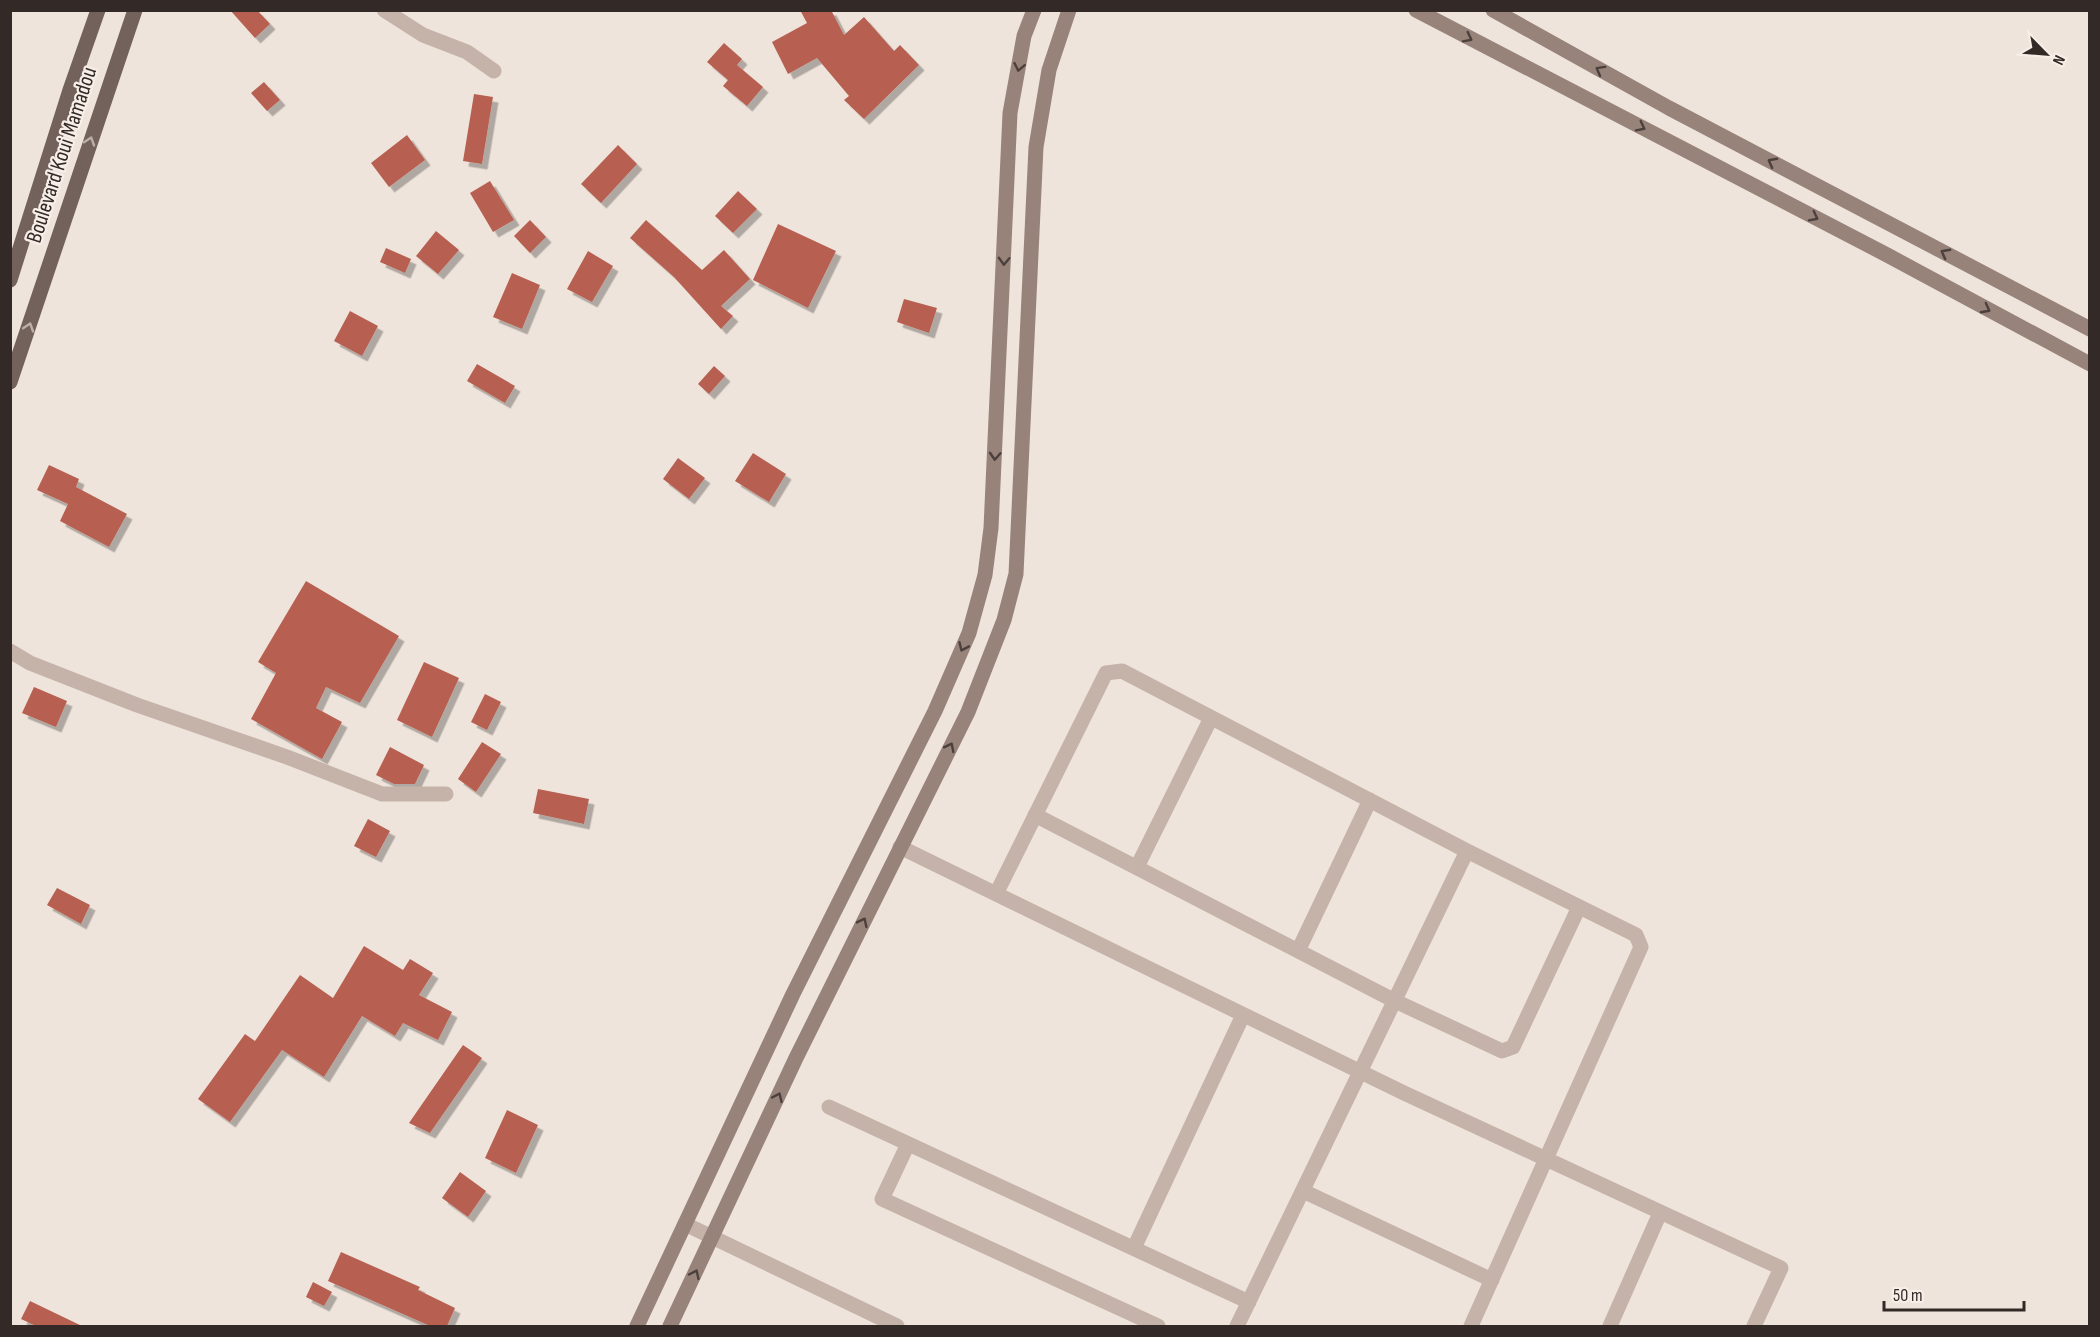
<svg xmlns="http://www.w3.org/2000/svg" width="2100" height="1337" viewBox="0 0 2100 1337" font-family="'Sofia Sans Condensed',sans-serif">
  <defs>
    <filter id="shadow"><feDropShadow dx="5.5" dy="5.5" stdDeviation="0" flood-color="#0004"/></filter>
  </defs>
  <rect width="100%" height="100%" fill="#eee4db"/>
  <path fill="#b76051" filter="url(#shadow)" d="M230 10H257L270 24 255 38Z
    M800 10H831L844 35 864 17 894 51 900 45 919 65 864 119 844 100 849 96 817 58 788 74 772 42 807 23Z
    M724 43 742 59 737 65 763 87 747 106 723 86 728 80 707 62Z
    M264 82 280 100 267 111 251 93Z
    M474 94 493 97 482 164 463 161Z
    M407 135 425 160 389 187 371 163Z
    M618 145 637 164 601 203 581 184Z
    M490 181 514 220 493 232 470 193Z
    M738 191 757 209 733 233 715 216Z
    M530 220 546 237 530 253 514 236Z
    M646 220 702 270 724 250 750 279 721 306 733 316 721 329 674 277 630 238Z
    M778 224 836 251 808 308 753 280Z
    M436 231 459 250 438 274 416 256Z
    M386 248 411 259 405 273 380 262Z
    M588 251 613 266 592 302 567 289Z
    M512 273 540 285 522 329 493 317Z
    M904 299 937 308 929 333 897 322Z
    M350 311 378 326 362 356 334 341Z
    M477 364 515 386 505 403 467 381Z
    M714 366 725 376 709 394 698 384Z
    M753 453 786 474 769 502 735 481Z
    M678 458 705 478 689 499 663 479Z
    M49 465 79 479 76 487 127 514 109 547 60 521 68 504 37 490Z
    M306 581 399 636 360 703 326 687 316 708 342 722 322 759 251 719 276 673 258 662Z
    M424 662 459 678 432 737 397 720Z
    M34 687 67 701 56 727 22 713Z
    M485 694 501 702 487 730 471 722Z
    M482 742 501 754 476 792 458 779Z
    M390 747 424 765 415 784H394L376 775Z
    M538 789 589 799 584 824 533 813Z
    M368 819 390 831 376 857 354 846Z
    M57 888 90 905 81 924 47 905Z
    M364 946 403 970 410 959 433 973 419 995 452 1012 438 1040 403 1023 395 1036 362 1016 324 1077 282 1050 230 1122 198 1099 245 1034 255 1041 300 975 333 998Z
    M463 1045 482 1058 430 1133 409 1123Z
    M507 1110 538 1125 516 1173 485 1158Z
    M460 1172 486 1191 468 1217 442 1198Z
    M341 1252 420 1287 418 1290 455 1308 447 1326H430L328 1281Z
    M313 1282 332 1292 324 1306 306 1297Z
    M30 1301 82 1326H36L21 1319Z"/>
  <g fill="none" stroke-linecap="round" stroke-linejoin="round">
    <path stroke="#c5b3a9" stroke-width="15" d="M384 10 423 35 467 52 494 71
      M10 651 30 663 137 705 287 757 382 794H446
      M1035 815 1395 1001 1502 1051 1513 1047 1579 907
      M900 847 1404 1093 1781 1268 1754 1326
      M1137 867 1211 718
      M996 894 1106 673 1122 671 1467 851 1636 935 1641 947 1471 1326
      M1298 951 1370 800
      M829 1107 1249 1302
      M908 1144 882 1199 1158 1326
      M1303 1191 1492 1280
      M685 1224 897 1326
      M1134 1248 1243 1015
      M1237 1326 1467 851
      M1610 1326 1660 1213"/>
    <path stroke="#98837b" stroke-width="15" d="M1416 10 1889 256 2090 364
      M1493 10 1669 108 2090 329
      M637 1326 793 994 935 711 969 633 985 575 991 528 1010 113 1024 36 1034 10
      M670 1326 796 1058 968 712 1004 620 1016 574 1036 147 1049 70 1069 10"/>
    <path stroke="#73615b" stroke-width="15" d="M10 280 70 90 98 10
      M10 382 135 10"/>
  </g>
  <defs><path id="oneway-chevron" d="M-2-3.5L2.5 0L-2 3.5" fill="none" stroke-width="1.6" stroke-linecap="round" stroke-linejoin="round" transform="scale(1.5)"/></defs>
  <g stroke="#4c403d">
    <use href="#oneway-chevron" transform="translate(1468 38) rotate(27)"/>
    <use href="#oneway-chevron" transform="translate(1019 67) rotate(101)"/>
    <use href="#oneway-chevron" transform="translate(1600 70) rotate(-151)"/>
    <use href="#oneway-chevron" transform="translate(1641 127) rotate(27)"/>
    <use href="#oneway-chevron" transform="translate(1772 162) rotate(-152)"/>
    <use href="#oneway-chevron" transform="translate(1814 217) rotate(27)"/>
    <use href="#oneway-chevron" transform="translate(1945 253) rotate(-152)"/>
    <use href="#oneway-chevron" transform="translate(1004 261) rotate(92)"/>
    <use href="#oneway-chevron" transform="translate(1986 309) rotate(28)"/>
    <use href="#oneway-chevron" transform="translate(995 456) rotate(93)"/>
    <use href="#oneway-chevron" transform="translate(963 647) rotate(114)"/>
    <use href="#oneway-chevron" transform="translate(950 747) rotate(-63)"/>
    <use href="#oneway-chevron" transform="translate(863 922) rotate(-64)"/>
    <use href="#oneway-chevron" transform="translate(778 1097) rotate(-65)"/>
    <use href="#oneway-chevron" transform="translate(695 1274) rotate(-65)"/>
  </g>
  <g stroke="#bcafa8">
    <use href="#oneway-chevron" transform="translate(90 141) rotate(-72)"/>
    <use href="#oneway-chevron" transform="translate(29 327) rotate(-72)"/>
  </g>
  <g text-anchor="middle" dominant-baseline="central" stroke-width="4.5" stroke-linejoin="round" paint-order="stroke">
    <g font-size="22" fill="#332a28" stroke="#f7eee7">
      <text transform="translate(62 155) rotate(-72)">Boulevard Koui Mamadou</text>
    </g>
  </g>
  <rect width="2100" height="1337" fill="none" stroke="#332a28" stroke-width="24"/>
  <g transform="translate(2046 54) rotate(115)" stroke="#f7eee7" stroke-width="4.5" paint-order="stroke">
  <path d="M0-4.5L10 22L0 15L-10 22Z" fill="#332a28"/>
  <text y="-9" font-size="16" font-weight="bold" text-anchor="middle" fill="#332a28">N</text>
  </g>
  <path d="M1884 1301v9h140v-9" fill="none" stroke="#332a28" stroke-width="3"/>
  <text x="1893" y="1301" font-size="18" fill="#332a28" stroke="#f7eee7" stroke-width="4.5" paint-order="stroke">50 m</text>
</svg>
